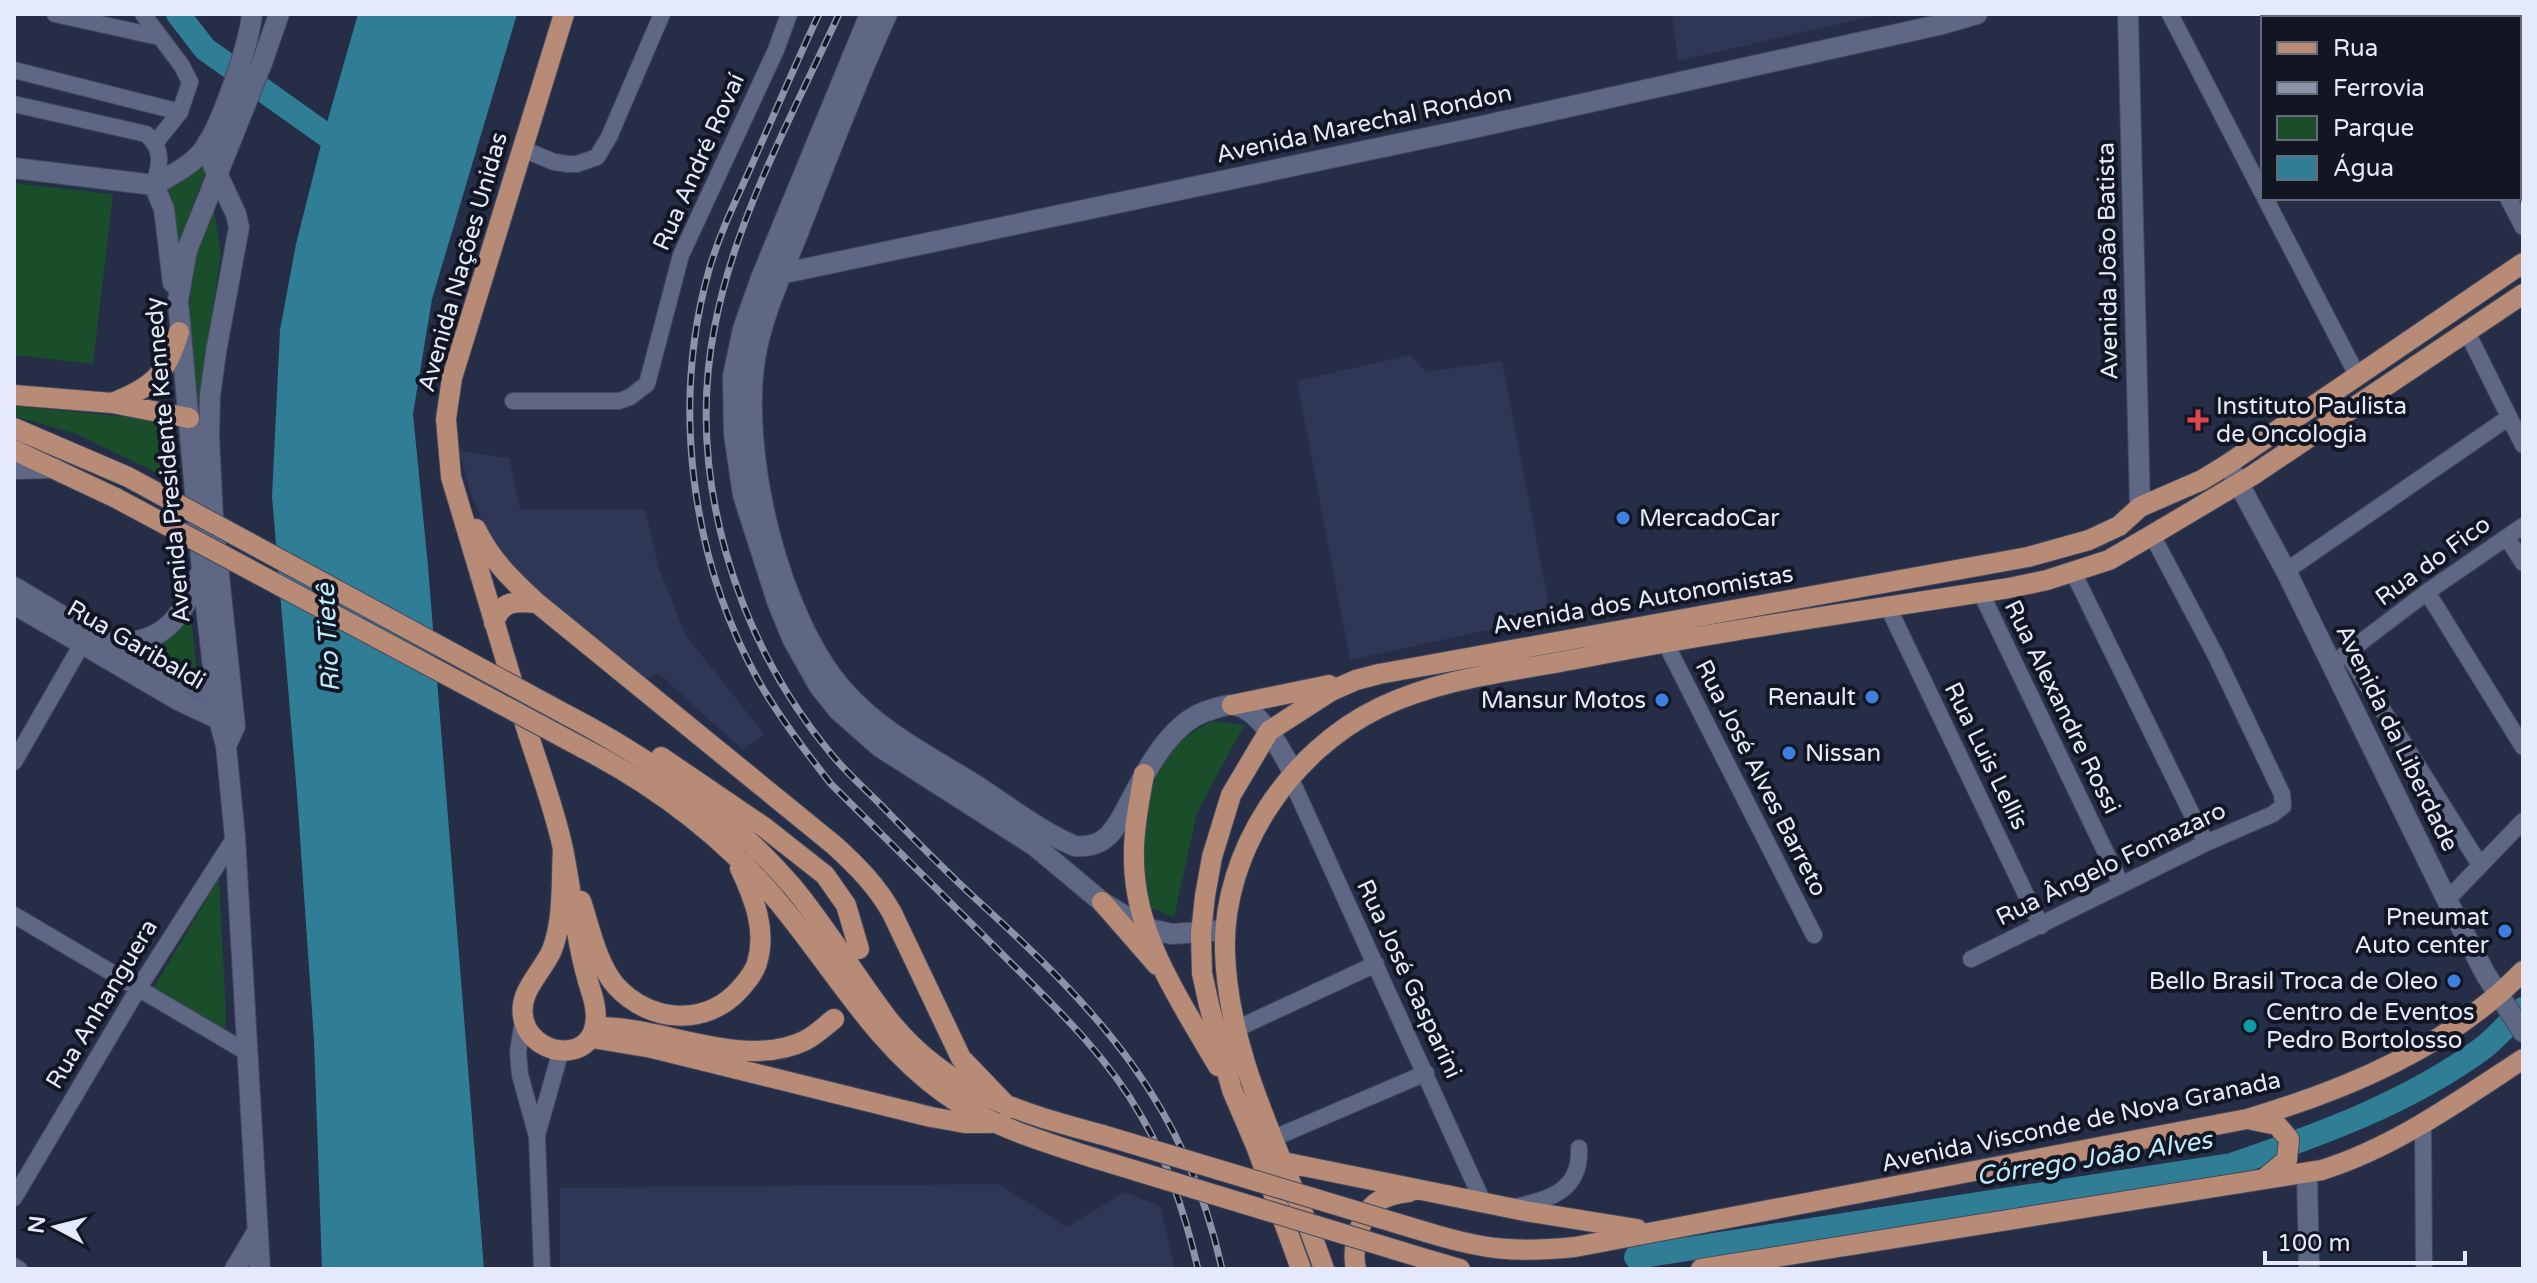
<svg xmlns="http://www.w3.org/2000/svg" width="2537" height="1283" viewBox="0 0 2537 1283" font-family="'Varela Round',sans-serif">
  <rect width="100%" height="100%" fill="#252d47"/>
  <path fill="#2e3756" d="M1672 14H1883L1678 61Z
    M1410 355 1427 372 1502 361 1551 616 1350 660 1297 381Z
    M459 451 509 458 520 509H645L659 568 685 634 764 734 743 750 658 673 640 682 502 559 473 501Z
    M998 1184 1067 1227 1125 1192 1160 1206 1175 1269H560V1188Z"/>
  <path fill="#1a4e2b" d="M202 163 205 174 178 244 165 184Z
    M14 183 113 194 93 364 14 355Z
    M213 205 221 253 205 359 202 412 193 405 189 326 192 257Z
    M14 406 172 421 179 455 181 485 77 434 14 416Z
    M191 614 197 674 193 676 146 654V650L158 645Z
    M1212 721 1244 725 1197 813 1174 917 1149 907C1136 873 1141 796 1160 765 1172 746 1192 731 1212 721Z
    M219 878 226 1015 225 1027 221 1028 153 989Z"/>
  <path fill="#307d96" d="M358 14H517L432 299 413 414 428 566 484 1269H322L314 1040 297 794 272 497 280 330 296 244 324 133Z"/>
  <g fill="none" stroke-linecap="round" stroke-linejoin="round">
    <path stroke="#307d96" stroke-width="24" d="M178 14 205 49 350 152
      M1636 1257 2231 1165C2319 1135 2408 1103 2483 1048 2497 1037 2510 1022 2523 1009"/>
    <defs>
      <path id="street" d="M55 14 159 37
        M143 14 182 66 190 82 180 112 156 142
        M2170 14 2263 194
        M2416 14 2418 18
        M14 70 180 112
        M14 104 146 134C164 149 160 165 154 185
        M523 149 554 162 568 164H577L597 157 609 137 662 14
        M2265 198 2357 375
        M2508 198 2523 227
        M2467 332 2523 445
        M513 401H619L630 397 647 384 681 255 776 50 789 14
        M2507 538 2523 563
        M2286 571 2508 418
        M2073 572 2206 843
        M2427 592 2523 747
        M1981 593 2121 884
        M1888 607 2041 926
        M1665 642 1814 935
        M2347 653 2480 865
        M2340 658 2427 592 2523 526
        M14 762 82 644
        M1290 777 1483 1202
        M2447 900 2523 821
        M14 915 248 1053
        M1971 959 2206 843 2273 814 2283 806 2282 794 2215 654 2152 535
        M523 1020 518 1052 520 1075 537 1136 542 1269
        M1236 1029 1376 964
        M2423 1123 2424 1269
        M537 1135 561 1050
        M1274 1138 1426 1073
        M14 1198 138 989 235 837
        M1515 1207C1550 1199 1581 1191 1579 1148
        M14 1266 19 1269"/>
      <path id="secondary" d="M870 14 761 278 743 329 733 376 734 434 743 495 777 601 792 638 819 686 838 710 880 747 1035 846 1102 902 1145 928 1172 934 1225 930
        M887 14C855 84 828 156 800 228 784 270 762 314 755 359 740 454 779 618 844 691 880 732 931 757 977 786 1008 806 1041 832 1075 846 1088 847 1099 845 1109 835 1120 824 1126 808 1134 794 1150 763 1174 720 1210 710 1217 708 1227 704 1234 705 1261 709 1281 751 1293 772
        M2128 14 2140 507
        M208 142 213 165 236 214 239 227 216 352 210 396 209 436 213 519 235 726 226 746
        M14 168 154 185C170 176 188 167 200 154 220 132 249 44 252 14
        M154 185 164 209 173 283
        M761 278 1464 130 1943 24 1977 14
        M2228 464 2286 571 2447 900 2486 975 2523 1032
        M14 469 54 468
        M14 587 107 643 225 700
        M14 604 180 701 227 723
        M111 643C164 645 181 618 200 574
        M2307 1174 2309 1269
        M235 1269 257 1232
        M260 1269 235 837 226 746 219 720 202 571 178 300 187 250 262 63 279 14"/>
      <path id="primary" d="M14 395 112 403 189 418
        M112 403C153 387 166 375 179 332
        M14 428 128 477
        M14 450 116 498
        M476 529C491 560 512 580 537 603L834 845C857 866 877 886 892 913L961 1058 1009 1108
        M494 623C501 600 516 601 537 603
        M1232 705 1329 685
        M565 714C648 757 731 815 792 886 827 928 855 976 888 1019 946 1092 1018 1112 1103 1135
        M581 747C660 788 733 844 788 914 837 975 879 1047 944 1093 988 1126 1042 1141 1094 1158
        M661 757 764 827 825 875 846 905 859 949
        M1144 774C1139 803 1133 832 1134 861 1135 937 1181 1002 1218 1066
        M563 848C561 881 564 919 552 950 542 973 516 993 524 1021 535 1063 616 1066 591 991 576 945 573 897 563 849 554 806 537 763 524 721 500 640 475 558 451 477L446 419 452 378 564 14
        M581 901C590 928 597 964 616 986 650 1023 706 1027 740 989 747 981 754 973 757 963 767 930 754 898 740 868
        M1102 902 1157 965
        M597 1027C661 1026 743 1070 804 1041 815 1036 825 1026 834 1019
        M592 1038 652 1048 931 1117 965 1123H990
        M2252 1120 2277 1125 2289 1139 2287 1160 2264 1179
        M1283 1162 1525 1211 1637 1229
        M1426 1232C1485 1250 1515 1253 1575 1247L2247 1119C2346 1090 2449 1047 2523 971
        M1419 1257 1460 1269
        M1301 1269 1256 1146 1232 1090 1209 1005 1202 973 1201 933 1205 896 1212 857 1231 795 1269 731 1331 691 1356 680 1379 674 2028 557 2089 540 2119 526 2140 507 2202 480 2228 464 2523 263
        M1324 1269C1289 1165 1228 1063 1225 951 1222 852 1290 751 1379 708 1438 679 1507 672 1571 660 1717 631 1863 611 2009 588L2047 580 2109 560 2152 535 2253 475 2523 294
        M1356 1269C1353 1257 1355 1243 1359 1231 1367 1204 1381 1195 1409 1192
        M1701 1269 2322 1170C2395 1147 2459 1101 2523 1059"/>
    </defs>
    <use href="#street" stroke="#42485e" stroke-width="18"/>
    <use href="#secondary" stroke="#42485e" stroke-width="22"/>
    <use href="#primary" stroke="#42485e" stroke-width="22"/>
    <use href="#street" stroke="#5e6885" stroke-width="16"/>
    <use href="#secondary" stroke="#5e6885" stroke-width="20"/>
    <use href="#primary" stroke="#b88b76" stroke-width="20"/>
    <defs>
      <path id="rail" d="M819 14C795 65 773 117 750 169 735 202 719 235 709 270 671 404 691 559 758 680 779 717 805 751 831 784 889 841 946 898 1003 955 1053 1005 1106 1054 1141 1116 1168 1161 1186 1218 1198 1269
        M839 14C793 114 736 216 715 325 685 474 735 639 832 755 846 772 863 787 878 802 910 835 942 868 977 900 1099 1011 1185 1102 1222 1269"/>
    </defs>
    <use href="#rail" stroke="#8c92a8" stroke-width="7"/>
    <use href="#rail" stroke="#121622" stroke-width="4" stroke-dasharray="12" stroke-linecap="butt"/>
    <defs>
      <path id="primary-bridge" d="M128 477 565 714
        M116 498 581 747
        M1103 1135 1426 1232
        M1094 1158 1419 1257"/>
    </defs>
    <use href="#primary-bridge" stroke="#42485e" stroke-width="22" stroke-linecap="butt"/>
    <use href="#primary-bridge" stroke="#b88b76" stroke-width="20"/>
  </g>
  <path fill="#e0444e" stroke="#121622" stroke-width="3" d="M2194 408h8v8h8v8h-8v8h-8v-8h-8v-8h8z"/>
  <g fill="#3f7fe0" stroke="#121622" stroke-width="3">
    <circle cx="1623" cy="518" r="8"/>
    <circle cx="1872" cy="697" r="8"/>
    <circle cx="1662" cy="700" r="8"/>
    <circle cx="1789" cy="753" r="8"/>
    <circle cx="2505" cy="931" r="8"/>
    <circle cx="2454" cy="981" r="8"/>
  </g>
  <circle fill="#0f9aa8" stroke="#121622" stroke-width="3" cx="2250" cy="1026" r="8"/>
  <g text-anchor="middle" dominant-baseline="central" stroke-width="8" stroke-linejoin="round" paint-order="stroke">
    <g font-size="24" fill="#e4eafb" stroke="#121622">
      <text transform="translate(1364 124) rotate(-12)">Avenida Marechal Rondon</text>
      <text transform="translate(699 162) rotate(-66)">Rua André Rovaí</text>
      <text transform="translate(2108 261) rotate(-91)">Avenida João Batista</text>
      <text transform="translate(463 262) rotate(-74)">Avenida Nações Unidas</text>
      <text transform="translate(168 460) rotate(-95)">Avenida Presidente Kennedy</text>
      <text transform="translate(2433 561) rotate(-36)">Rua do Fico</text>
      <text transform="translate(1643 600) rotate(-10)">Avenida dos Autonomistas</text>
      <text transform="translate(136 645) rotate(30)">Rua Garibaldi</text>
      <text transform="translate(2062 707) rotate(64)">Rua Alexandre Rossi</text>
      <text transform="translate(2397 738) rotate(64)">Avenida da Liberdade</text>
      <text transform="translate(1986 756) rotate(64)">Rua Luis Lellis</text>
      <text transform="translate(1761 778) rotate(63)">Rua José Alves Barreto</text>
      <text transform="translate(2111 864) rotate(-26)">Rua Ângelo Fomazaro</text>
      <text transform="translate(1409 979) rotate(65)">Rua José Gasparini</text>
      <text transform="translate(102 1004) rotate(-59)">Rua Anhanguera</text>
      <text transform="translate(2081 1122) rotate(-12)">Avenida Visconde de Nova Granada</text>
    </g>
    <g font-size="24" fill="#e4eafb" stroke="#121622" text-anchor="start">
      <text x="2216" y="406">Instituto Paulista<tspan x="2216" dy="28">de Oncologia</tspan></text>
      <text x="1639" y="518">MercadoCar</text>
      <text x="1856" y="697" text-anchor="end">Renault</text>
      <text x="1646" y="700" text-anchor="end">Mansur Motos</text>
      <text x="1805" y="753">Nissan</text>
      <text x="2489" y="917" text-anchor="end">Pneumat<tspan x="2489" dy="28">Auto center</tspan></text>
      <text x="2438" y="981" text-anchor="end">Bello Brasil Troca de Oleo</text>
      <text x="2266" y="1012">Centro de Eventos<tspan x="2266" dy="28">Pedro Bortolosso</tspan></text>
    </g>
    <g font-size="26" font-style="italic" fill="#bdebfd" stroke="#121622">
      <text transform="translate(328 638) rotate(-93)">Rio Tietê</text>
      <text transform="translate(2094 1158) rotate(-9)">Córrego João Alves</text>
    </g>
  </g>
  <rect width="2537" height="1283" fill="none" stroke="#e4eafb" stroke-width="32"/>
  <rect x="2261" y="16" width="260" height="184" fill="#121622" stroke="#666b79" stroke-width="2"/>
  <rect x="2277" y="42" width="40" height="12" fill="#b88b76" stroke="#666b79" stroke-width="2"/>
  <text x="2333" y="56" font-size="24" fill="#e4eafb">Rua</text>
  <rect x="2277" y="82" width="40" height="12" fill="#8c92a8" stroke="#666b79" stroke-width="2"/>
  <text x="2333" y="96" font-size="24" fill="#e4eafb">Ferrovia</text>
  <rect x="2277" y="116" width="40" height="24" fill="#1a4e2b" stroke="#666b79" stroke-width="2"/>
  <text x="2333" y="136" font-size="24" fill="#e4eafb">Parque</text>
  <rect x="2277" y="156" width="40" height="24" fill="#307d96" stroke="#666b79" stroke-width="2"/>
  <text x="2333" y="176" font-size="24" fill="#e4eafb">Água</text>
  <g transform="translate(56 1227) rotate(277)" stroke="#121622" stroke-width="6" paint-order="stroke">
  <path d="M0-6L14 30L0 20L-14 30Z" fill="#e4eafb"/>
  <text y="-12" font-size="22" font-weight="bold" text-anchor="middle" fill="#e4eafb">N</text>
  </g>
  <path d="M2265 1251v12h200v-12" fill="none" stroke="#e4eafb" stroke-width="4"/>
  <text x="2277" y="1251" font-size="24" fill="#e4eafb" stroke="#121622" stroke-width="6" paint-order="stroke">100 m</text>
</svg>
